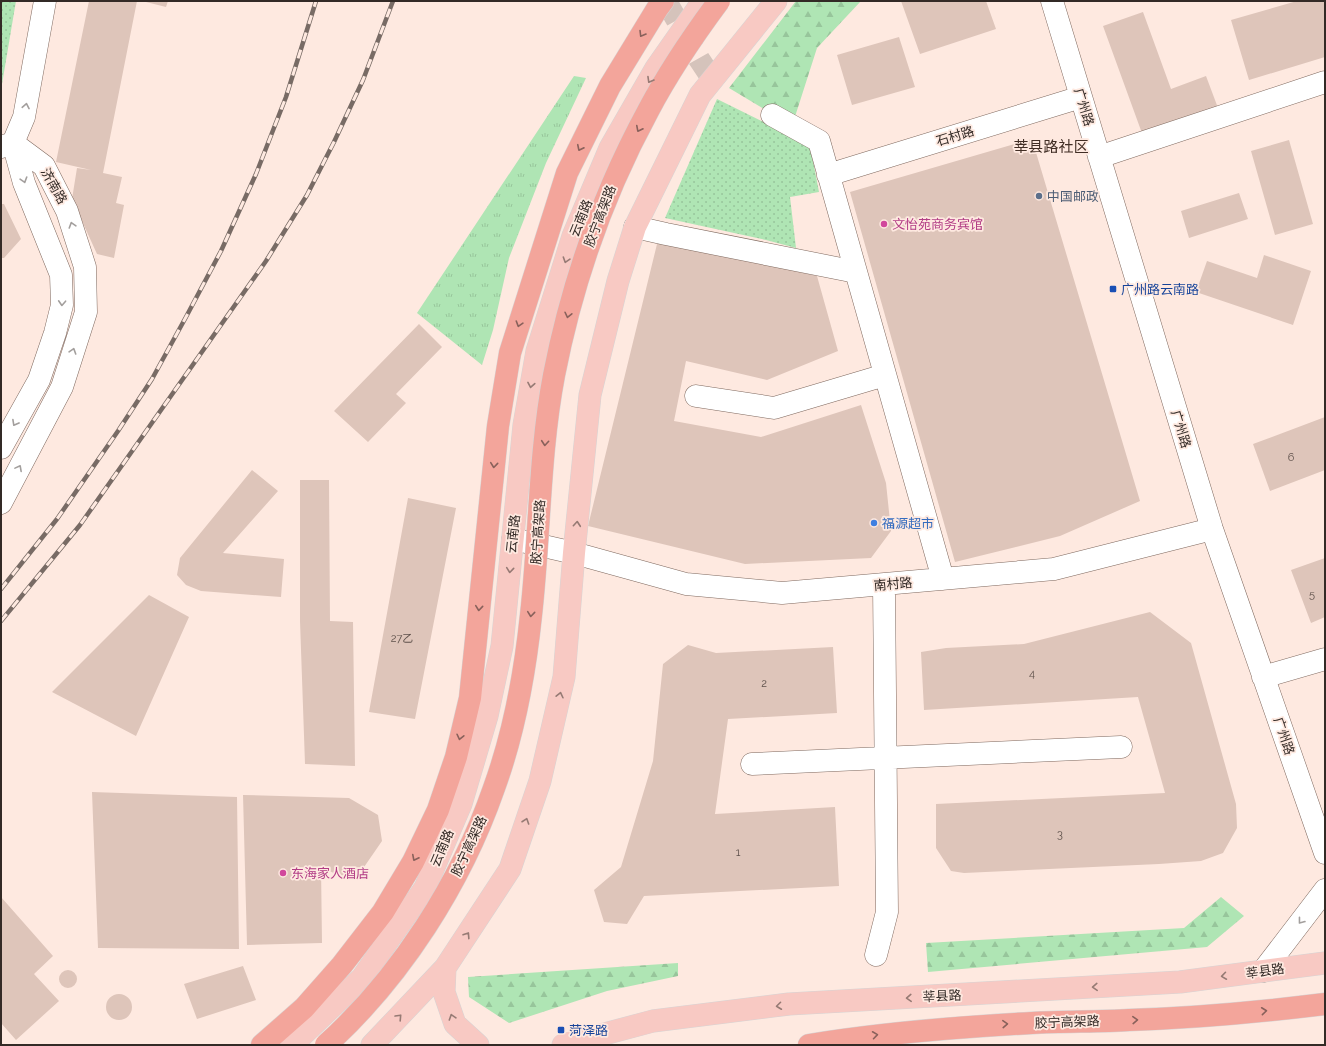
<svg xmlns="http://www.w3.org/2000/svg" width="1326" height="1046" viewBox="0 0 1326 1046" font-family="Raleway,'Noto Sans SC',sans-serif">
  <defs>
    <pattern id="grass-tufts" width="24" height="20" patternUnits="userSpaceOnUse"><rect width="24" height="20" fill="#afe5b4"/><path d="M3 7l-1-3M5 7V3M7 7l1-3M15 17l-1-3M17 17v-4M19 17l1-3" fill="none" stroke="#97c59b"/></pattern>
    <pattern id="forest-firs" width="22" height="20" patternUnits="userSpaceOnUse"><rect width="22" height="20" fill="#afe5b4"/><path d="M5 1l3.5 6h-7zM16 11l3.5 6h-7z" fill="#97c59b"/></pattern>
    <pattern id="park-dots" width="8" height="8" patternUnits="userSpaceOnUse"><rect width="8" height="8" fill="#afe5b4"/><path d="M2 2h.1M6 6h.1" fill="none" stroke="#97c59b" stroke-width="1.8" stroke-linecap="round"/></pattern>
  </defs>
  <rect width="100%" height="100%" fill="#fee9e0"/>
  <path fill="url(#grass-tufts)" d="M574 76 586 78 546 163 509 258 493 330 482 365 417 313Z"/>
  <path fill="url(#forest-firs)" d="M796 1H861L817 48 792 126 729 88Z
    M1221 897 1244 916 1207 947 928 972 926 943 1184 928Z
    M678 963V976L607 991 509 1023 469 997 468 977Z"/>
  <path fill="url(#park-dots)" d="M1 1H16L1 90Z
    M717 99 810 145 819 192 790 197 796 248 766 240 665 218Z"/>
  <path fill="#dec5ba" d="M89 1H137L103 173 122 177 116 203 124 205 114 258 97 254 72 199 77 168 91 170 56 162Z
    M142 1H168L166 7Z
    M901 1H986L996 29 920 54Z
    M1297 1H1325V57L1249 80 1231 20Z
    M1143 12 1171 89 1206 76 1218 108 1143 136 1103 26Z
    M899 37 915 87 852 105 837 55Z
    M1032 139 1140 501 1060 536 955 562 850 192Z
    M1289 140 1313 224 1275 235 1251 151Z
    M1239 193 1248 219 1189 238 1181 211Z
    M1 204H4L21 239 4 258H1Z
    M658 240 817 276 838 351 767 380 686 361 674 421 761 437 861 405 886 483 891 531 871 558 745 564 588 526Z
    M1264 255 1311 271 1293 325 1196 292 1207 261 1257 278Z
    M419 324 442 347 396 394 406 403 368 442 334 411Z
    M1325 417V470L1270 491 1253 444Z
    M252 470 278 491 223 553 284 559 281 597 201 591 186 585 177 575 180 558Z
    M300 480H329L330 621 353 622 355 766 305 764 300 621Z
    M408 498 456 508 415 719 369 712Z
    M1325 558V617L1311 623 1291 570Z
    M149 595 189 617 136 736 52 692Z
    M1150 612 1191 643 1236 804 1237 828 1223 853 1201 861 1159 864 964 873 951 871 936 848V804L1165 793 1138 697 924 710 921 652 946 648 1024 644Z
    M688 645 716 653 833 647 837 713 728 719 715 814 835 807 839 886 644 896 627 924 604 922 594 890 621 867 653 761 663 664Z
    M92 792 237 797 239 949 98 948Z
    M243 795 349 798 378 815 382 841 362 870 340 876 321 867 322 943 247 945Z
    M1 897 53 956 34 974 59 1001 16 1040 1 1023Z
    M243 966 256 1000 197 1019 184 984Z
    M59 979a9 9 0 1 1 18 0a9 9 0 1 1-18 0Z
    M106 1007a13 13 0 1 1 26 0a13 13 0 1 1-26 0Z"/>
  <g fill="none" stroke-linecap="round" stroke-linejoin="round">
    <path stroke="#d5c3bb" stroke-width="22" stroke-dasharray="22 11" stroke-linecap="butt" d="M666 1 699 59 715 83"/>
    <defs>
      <path id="minor" d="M1052 1 1212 529 1325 853
        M772 115 819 141 943 579
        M1 147 13 143 24 117 45 1
        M1099 157 1325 82
        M828 175 1081 97
        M635 227 666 234 856 272
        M696 396 774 408 885 375
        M1 448 39 380 55 333 62 305 61 275 24 183 13 143
        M1 503 62 387 86 312 85 267 67 211 44 166 13 143
        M513 539 574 553 686 584 782 593 1054 569 1212 529
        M1263 677 1325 659
        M752 764 1121 747
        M876 955 887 912 884 584
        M1263 971 1325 890"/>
      <path id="major" d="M445 968 444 992 455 1024 478 1045
        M292 1045 362 978 425 888 461 804 487 716 502 646 524 425 537 351 573 236 610 148 656 68 703 1
        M372 1045 445 968 510 869 540 781 564 677 574 553 590 395 618 281 635 227 700 95 776 1
        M563 1045 653 1021 789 1004 1180 982 1325 963"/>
      <path id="highway" d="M262 1045 304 1008 342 965 383 912 413 862 438 810 456 757 470 698 498 426 510 353 567 173 610 86 657 9 663 1
        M809 1045C883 1033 957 1027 1032 1023 1064 1021 1097 1022 1129 1020 1194 1018 1260 1012 1325 1004"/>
    </defs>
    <use href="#minor" stroke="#7f695f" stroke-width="23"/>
    <use href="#major" stroke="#d6d4d4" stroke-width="23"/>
    <use href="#highway" stroke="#d6d4d4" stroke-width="23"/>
    <use href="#minor" stroke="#fff" stroke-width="22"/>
    <use href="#major" stroke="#f8c9c3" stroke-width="22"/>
    <use href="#highway" stroke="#f3a59b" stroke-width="22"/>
    <defs>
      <path id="rail" d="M1 589 57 519 118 431 152 379 186 317 221 251 256 174 286 97 316 1
        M1 621 80 525 266 261 307 195 334 142 363 80 393 1"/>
    </defs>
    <use href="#rail" stroke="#786b65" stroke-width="4.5"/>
    <use href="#rail" stroke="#fee9e0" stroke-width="3" stroke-dasharray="9" stroke-linecap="butt"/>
    <defs>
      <path id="highway-bridge" d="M326 1045C401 977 461 883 494 788 514 733 525 673 531 615 540 535 539 454 554 375 572 283 603 194 648 111 668 73 693 36 719 1"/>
    </defs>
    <use href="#highway-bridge" stroke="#d6d4d4" stroke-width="23" stroke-linecap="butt"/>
    <use href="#highway-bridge" stroke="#f3a59b" stroke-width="22"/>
  </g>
  <defs><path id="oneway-chevron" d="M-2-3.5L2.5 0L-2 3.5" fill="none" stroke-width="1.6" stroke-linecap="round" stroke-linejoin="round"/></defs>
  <g stroke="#89615b">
    <use href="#oneway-chevron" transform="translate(642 34) rotate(121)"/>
    <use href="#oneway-chevron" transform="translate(639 129) rotate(117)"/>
    <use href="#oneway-chevron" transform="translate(580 148) rotate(116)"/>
    <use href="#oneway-chevron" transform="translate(568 315) rotate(103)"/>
    <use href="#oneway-chevron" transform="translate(519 324) rotate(107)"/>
    <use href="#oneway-chevron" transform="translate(545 443) rotate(95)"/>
    <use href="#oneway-chevron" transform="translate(494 465) rotate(96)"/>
    <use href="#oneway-chevron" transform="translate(479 608) rotate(96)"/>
    <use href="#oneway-chevron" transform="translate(531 614) rotate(96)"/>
    <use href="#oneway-chevron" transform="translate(460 737) rotate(103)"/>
    <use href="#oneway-chevron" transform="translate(415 858) rotate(117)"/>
    <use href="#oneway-chevron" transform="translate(1264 1011) rotate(-6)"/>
    <use href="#oneway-chevron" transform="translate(1135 1020) rotate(-3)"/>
    <use href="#oneway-chevron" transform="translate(1005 1024) rotate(-3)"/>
    <use href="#oneway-chevron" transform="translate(875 1035) rotate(-8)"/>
  </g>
  <g stroke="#967a74">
    <use href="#oneway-chevron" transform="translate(650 80) rotate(120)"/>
    <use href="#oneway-chevron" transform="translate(566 260) rotate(108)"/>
    <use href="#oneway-chevron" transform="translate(531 385) rotate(100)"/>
    <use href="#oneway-chevron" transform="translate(577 524) rotate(-85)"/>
    <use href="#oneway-chevron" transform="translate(510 570) rotate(96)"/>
    <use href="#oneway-chevron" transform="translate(560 695) rotate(-77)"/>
    <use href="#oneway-chevron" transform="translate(526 821) rotate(-71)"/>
    <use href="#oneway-chevron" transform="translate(467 935) rotate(-57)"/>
    <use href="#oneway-chevron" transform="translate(1224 976) rotate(172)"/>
    <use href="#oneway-chevron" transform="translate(1095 987) rotate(177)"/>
    <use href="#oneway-chevron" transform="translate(909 998) rotate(177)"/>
    <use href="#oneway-chevron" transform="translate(779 1006) rotate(173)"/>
    <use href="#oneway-chevron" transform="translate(399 1017) rotate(-47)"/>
    <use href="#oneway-chevron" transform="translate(452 1017) rotate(-108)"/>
  </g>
  <g stroke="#a39f9d">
    <use href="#oneway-chevron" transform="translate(26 106) rotate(-79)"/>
    <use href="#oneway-chevron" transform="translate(24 180) rotate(73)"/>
    <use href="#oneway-chevron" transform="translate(72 225) rotate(-107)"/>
    <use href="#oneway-chevron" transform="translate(62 303) rotate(93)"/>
    <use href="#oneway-chevron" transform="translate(73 351) rotate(-72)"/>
    <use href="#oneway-chevron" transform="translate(15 423) rotate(119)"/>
    <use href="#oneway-chevron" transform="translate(19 468) rotate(-62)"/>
    <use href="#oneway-chevron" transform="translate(1301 921) rotate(128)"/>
  </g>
  <circle fill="#5c6f8a" stroke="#fee9e0" stroke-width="1.5" cx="1039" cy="196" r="4"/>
  <g fill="#d1479c" stroke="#fee9e0" stroke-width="1.5">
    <circle cx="884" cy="224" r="4"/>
    <circle cx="283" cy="873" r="4"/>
  </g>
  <g fill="#1a4fb4" stroke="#fee9e0" stroke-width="1.5">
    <rect x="1109" y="285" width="8" height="8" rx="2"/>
    <rect x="557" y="1026" width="8" height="8" rx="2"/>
  </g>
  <circle fill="#3f7fe0" stroke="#fee9e0" stroke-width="1.5" cx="874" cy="523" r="4"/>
  <g text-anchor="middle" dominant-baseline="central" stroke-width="3.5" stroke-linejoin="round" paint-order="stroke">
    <g font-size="11" fill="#5e514b">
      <text x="1291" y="457">6</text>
      <text x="1312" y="594">5</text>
      <text x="402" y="638">27乙</text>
      <text x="1032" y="673">4</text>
      <text x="764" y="683">2</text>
      <text x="1060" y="834">3</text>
      <text x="738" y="852">1</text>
    </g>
    <g font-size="13" fill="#332a26" stroke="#fee9e0">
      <text transform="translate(1084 107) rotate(73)">广州路</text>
      <text transform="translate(955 136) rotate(-17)">石村路</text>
      <text transform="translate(54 186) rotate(61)">济南路</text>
      <text transform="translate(600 216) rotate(-69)">胶宁高架路</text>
      <text transform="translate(581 218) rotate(-68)">云南路</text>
      <text transform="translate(1181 429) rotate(73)">广州路</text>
      <text transform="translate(538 532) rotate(-86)">胶宁高架路</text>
      <text transform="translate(513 534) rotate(-84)">云南路</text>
      <text transform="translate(893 584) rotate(-5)">南村路</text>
      <text transform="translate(1284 736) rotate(71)">广州路</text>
      <text transform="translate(469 846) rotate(-65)">胶宁高架路</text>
      <text transform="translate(442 848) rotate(-67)">云南路</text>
      <text transform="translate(1265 971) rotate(-8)">莘县路</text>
      <text transform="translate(942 996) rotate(-3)">莘县路</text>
      <text transform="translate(1067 1022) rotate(-2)">胶宁高架路</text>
    </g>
    <g font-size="13" fill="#4e5e75" stroke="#fee9e0" text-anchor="start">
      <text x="1047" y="196">中国邮政</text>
    </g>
    <g font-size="13" fill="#b23c85" stroke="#fee9e0" text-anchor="start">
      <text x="892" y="224">文怡苑商务宾馆</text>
      <text x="291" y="873">东海家人酒店</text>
    </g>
    <g font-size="13" fill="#164399" stroke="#fee9e0" text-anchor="start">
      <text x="1121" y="289">广州路云南路</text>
      <text x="569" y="1030">菏泽路</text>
    </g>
    <g font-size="13" fill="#366cbe" stroke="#fee9e0" text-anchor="start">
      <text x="882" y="523">福源超市</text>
    </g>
    <g font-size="15" fill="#412e25" stroke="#fee9e0">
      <text x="1051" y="147">莘县路社区</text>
    </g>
  </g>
  <rect width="1326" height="1046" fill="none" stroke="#332a26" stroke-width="4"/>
</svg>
